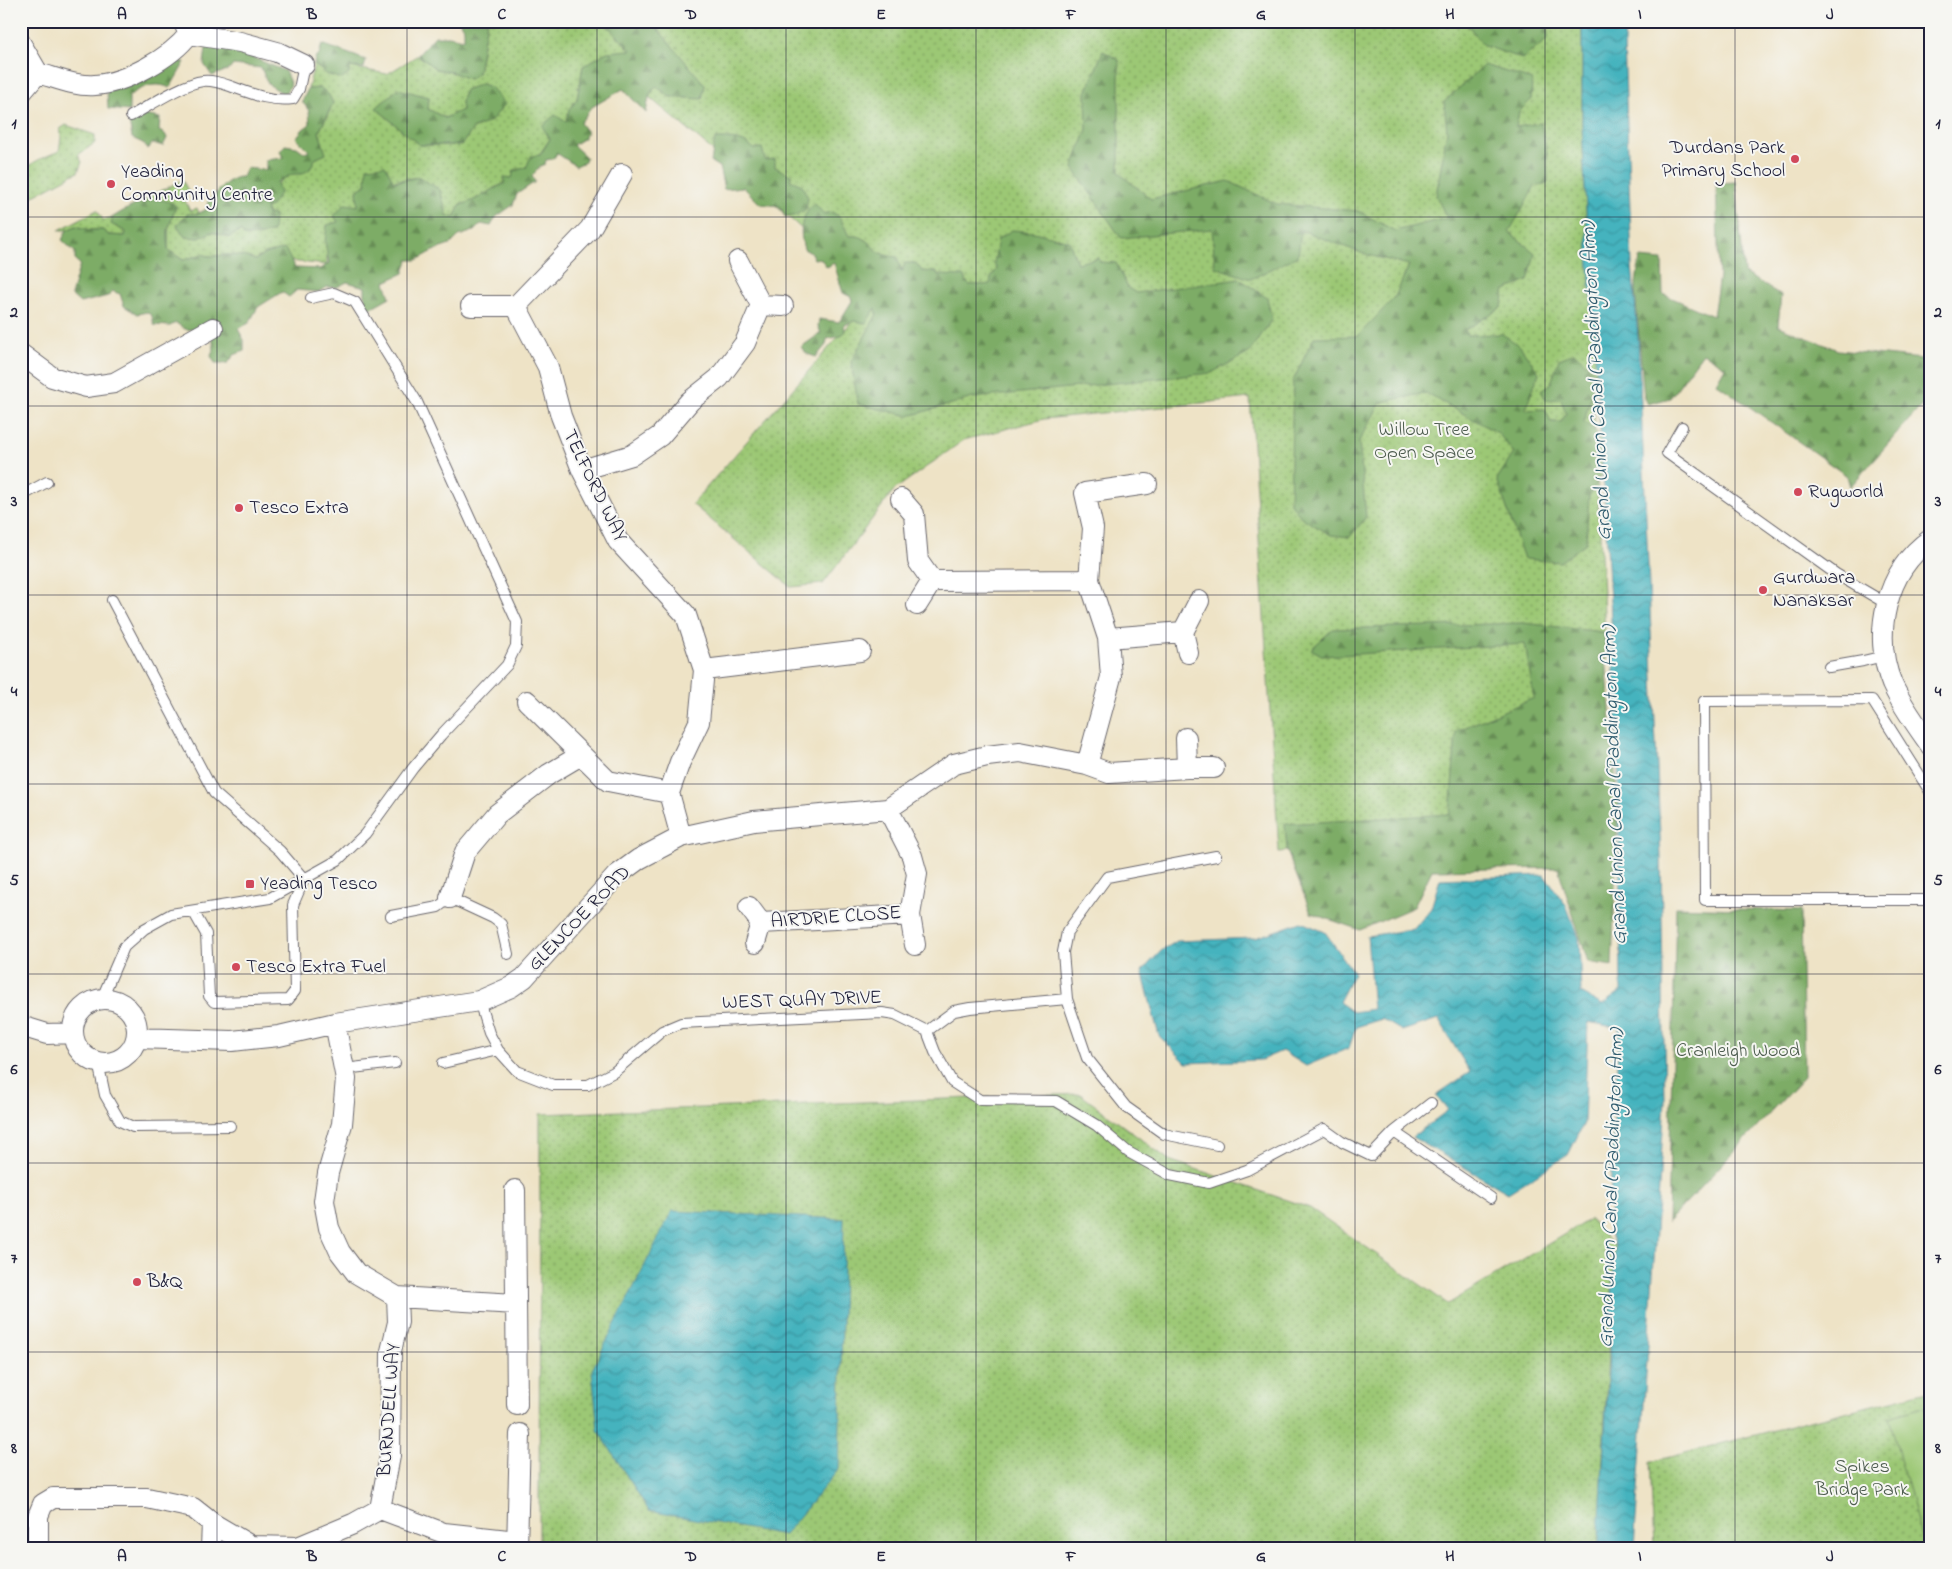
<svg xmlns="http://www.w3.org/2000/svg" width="1952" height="1569" viewBox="0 0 1952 1569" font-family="'Indie Flower',sans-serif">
  <defs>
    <pattern id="grass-dots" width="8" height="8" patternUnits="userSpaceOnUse" patternTransform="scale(1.25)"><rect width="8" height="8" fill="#9cc875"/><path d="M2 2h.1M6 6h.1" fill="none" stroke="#7fa261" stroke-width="1.8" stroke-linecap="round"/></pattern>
    <pattern id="forest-firs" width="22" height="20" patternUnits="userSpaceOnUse" patternTransform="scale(1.25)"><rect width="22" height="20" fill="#7dac66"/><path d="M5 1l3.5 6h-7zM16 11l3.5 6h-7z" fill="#668c55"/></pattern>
    <pattern id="water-waves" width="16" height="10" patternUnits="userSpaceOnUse" patternTransform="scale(1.25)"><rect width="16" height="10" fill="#44b3be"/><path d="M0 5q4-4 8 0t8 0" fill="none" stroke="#38919c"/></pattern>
  </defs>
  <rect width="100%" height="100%" fill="#f6f6f2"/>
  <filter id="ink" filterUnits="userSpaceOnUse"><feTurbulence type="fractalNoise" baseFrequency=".02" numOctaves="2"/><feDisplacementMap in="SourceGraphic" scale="10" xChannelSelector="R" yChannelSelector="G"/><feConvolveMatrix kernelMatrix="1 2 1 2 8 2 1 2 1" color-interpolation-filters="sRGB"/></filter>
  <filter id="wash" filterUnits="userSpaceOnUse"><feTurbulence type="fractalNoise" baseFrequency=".0096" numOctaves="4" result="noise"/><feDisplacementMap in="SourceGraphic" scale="20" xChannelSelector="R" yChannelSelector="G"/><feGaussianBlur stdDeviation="1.12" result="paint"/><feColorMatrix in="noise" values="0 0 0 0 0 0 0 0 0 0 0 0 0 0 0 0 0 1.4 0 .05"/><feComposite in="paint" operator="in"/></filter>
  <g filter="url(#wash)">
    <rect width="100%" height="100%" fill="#eee3c6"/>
    <path fill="url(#grass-dots)" stroke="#5f7558" fill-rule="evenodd" d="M487 21H606L608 26 631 50 583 66 577 99 569 110 566 122 550 139 539 155 526 168 504 184 494 188 471 203 460 205 454 218 447 215 440 190 419 177 366 185 358 206 339 222 327 248V265L271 259 265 254 255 260C246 256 236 255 227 255 219 255 209 258 203 254L183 260 168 250V230L176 206 143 200 182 180 189 192 183 196 190 211 197 208 199 213 197 214 199 238 212 232 229 237 241 231 244 236 261 235 273 231 266 207C279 178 279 177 310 169L321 137 319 132 330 110 321 88 308 89 314 64 326 74 350 67 387 74 418 55 436 69 452 72 469 79 478 73ZM429 97 428 109 445 118 462 110 461 102 491 121 474 128 461 145H419L376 108Z
      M651 21H1582V124L1588 251 1597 374 1592 370 1614 816 1279 852 1250 398 1044 419 964 440 894 490 823 584 791 587 692 504 875 295 714 150 713 151 649 97 660 32Z
      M66 125 95 135V143L78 155 82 162 78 172 28 199C11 168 33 162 59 151L61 137 60 129Z
      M97 210 103 220 113 217 112 224 126 232 125 236 109 235 102 230H89L77 226 67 230H59Z
      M1080 1094 1169 1160 1310 1208 1448 1304 1590 1219 1615 1247 1608 1351 1599 1548H539L540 1114Z
      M1931 1390V1548H1654L1650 1462Z"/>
    <path fill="url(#forest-firs)" stroke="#506750" d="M459 21H487L478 73 469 79 452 72 436 69 418 55 435 36H449L464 39V29Z
      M606 21H651L705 85 702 99 670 97 656 86 649 97 646 113 623 89 592 107 580 123 587 132 584 138 573 145 586 157 585 162 576 166 558 154 552 159 546 160 545 164 540 166 532 176 535 182 517 194 513 205 496 217 491 226 481 224 474 231 459 236 450 245 435 250 417 260H408L404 273 385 282 390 297 365 311V287L347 282 337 287H327L318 292 297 290 289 297 282 292 258 307 249 323 238 329 244 340V351L234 355 228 363H215L211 356 214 348 211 332 185 329 176 323 170 326 154 325 152 316 147 312 137 314 124 306 120 294 112 291 108 296 80 303 71 295 80 264 75 260V252L62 240 67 230 76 226 89 230H103L109 235 125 236 126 232 111 224 113 217C131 206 157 191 176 206L168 230V250L183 260 203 254C209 258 219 255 227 255 237 255 246 256 255 260L265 254 285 249 295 268 321 269 329 263 325 242 327 225 338 222 334 216 345 204 358 206 357 190 366 185 367 167 385 165 394 182 419 177 440 190 447 215 454 218 460 205C477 201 489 190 504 184V177L512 178 514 170 526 168 531 156 540 155 550 139 542 126 555 115 566 122 569 110 577 99 583 66 607 52 631 50 608 26Z
      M1465 21H1547L1548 39 1522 59 1483 45Z
      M322 44 366 60 364 68 350 67 349 74 342 79 326 74 314 63 316 56 319 55Z
      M206 48 243 51 254 58 285 71 291 85 284 94 268 84 261 68 233 65 230 69 212 76 204 64Z
      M1103 51 1119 60V173L1151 199 1228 181 1277 204 1358 211 1395 231 1447 218 1436 196 1447 131 1444 102 1484 65 1532 80 1531 100 1519 112 1516 127 1541 123 1547 154 1548 183 1535 186 1509 232 1535 253 1528 281 1505 290 1502 307 1465 330 1467 335 1502 334 1520 346 1539 373 1525 410 1545 409 1551 422H1561L1566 413 1561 399 1546 400 1541 390 1551 383 1559 359 1575 353 1597 374 1584 422 1601 436 1602 474 1589 496 1586 543 1560 562 1524 559 1497 479 1514 453 1498 433 1426 393 1381 402 1359 441 1366 517 1350 537 1331 535 1302 518 1290 503 1293 381 1314 337 1358 336 1395 297 1409 265 1364 254 1301 230 1298 256 1251 279 1215 267 1212 229 1121 238 1073 168 1087 129 1086 93Z
      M160 60 185 62 170 88C155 81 142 87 129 96V111L108 109 107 91Z
      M481 84 491 87 505 104 491 121 474 128 461 145H419L376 108 398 89 429 97 428 109 445 118 462 110 461 102 465 90Z
      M321 88 329 95 333 103 319 132 326 154 315 159 310 169 302 174H293L277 182 280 193 271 206 266 207 267 214 274 215 273 231 261 235 244 236 241 231 229 237 212 232 199 238 185 237 177 225 187 214H197L207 209 208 201C218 193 228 176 242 177L246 168 266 170V160L283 158 280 151 285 145 297 147 305 153 309 151 296 138 303 129 310 124 309 111 302 101 308 89Z
      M144 115 160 118 159 131 165 134 167 138 163 146 153 143 148 149 143 143 132 138 129 121Z
      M715 139C729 139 744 138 754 149L762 148 765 160 775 159V167L792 176 790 180 802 185 808 198 806 209 794 216 785 217 780 206 760 204 743 187 724 189 719 167 711 162Z
      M1736 182 1744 273 1781 295 1778 326 1838 350 1931 360V395L1850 487 1847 476 1716 383 1725 367 1703 353 1670 398 1648 404 1644 399 1635 289 1640 258 1662 260 1663 294 1713 316 1719 276 1716 183Z
      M815 204 824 214 831 212 839 216 849 236C866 234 868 244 880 253 885 256 891 256 897 257L902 271 905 263H916L922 271 937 272 938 275 963 276 969 285C976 284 983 286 990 284L991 278 997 269 994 264 998 239 1012 230 1034 232 1069 241 1077 263 1099 258 1100 262 1116 263 1128 288 1136 293 1240 279 1267 298 1272 319 1249 353 1211 373 973 398 909 416 858 404 851 362 877 314 876 308 866 323 854 321 844 325 845 332 841 336 827 339 826 345 816 357 807 354 801 347 821 333 818 326 819 319 839 322 852 301 851 297 843 293 834 263 827 267 820 258 814 259 811 253 804 249C799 232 800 215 815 204Z
      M1523 623 1604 632 1618 809 1612 966 1588 962 1558 868 1432 870 1414 907 1360 930 1311 913 1287 851 1285 824 1450 814 1456 731 1534 698 1525 644 1323 656 1311 649 1333 629Z
      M1676 907 1801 911 1804 1077 1668 1222Z"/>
    <path fill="#9cc875" stroke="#5f7558" d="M1924 1407 1931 1431V1548H1924L1889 1417Z"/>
    <path fill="url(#water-waves)" stroke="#336a7c" d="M1582 21H1625L1624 42 1632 265 1638 337 1661 857 1665 1101 1634 1548H1599V1536L1615 1247 1610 1233 1611 1165 1619 1028 1588 1022 1584 1123 1568 1155 1508 1193 1412 1137 1448 1110 1436 1095 1470 1072 1438 1019 1402 1031 1382 1019 1356 1027 1349 1048 1306 1066 1282 1051 1261 1060 1186 1063 1159 1036 1142 971 1161 951 1177 941 1255 938 1301 922 1325 932 1354 973 1339 1002 1353 1012 1373 1009 1367 936 1414 929 1431 908 1440 879 1544 875 1566 905 1579 938 1581 993 1602 1005 1621 991 1618 746 1603 474 1588 251 1582 124Z
      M672 1211 844 1219 839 1469 784 1535 649 1511 598 1430 592 1370Z"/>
  </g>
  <g filter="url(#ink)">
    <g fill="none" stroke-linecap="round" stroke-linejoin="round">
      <defs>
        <path id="service" d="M131 116C149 106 184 83 203 81 212 80 221 83 230 86 250 93 270 102 293 99L299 89 304 65
          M1682 427 1667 453 1836 574 1887 604
          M21 496 47 482
          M112 600 214 793 280 851 304 879
          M1829 667 1863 661 1884 656
          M1931 793 1872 700 1704 701 1705 900H1931
          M1216 856 1107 877 1067 932 1063 952 1067 999 1087 1058 1126 1107 1164 1134 1217 1145
          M193 911 206 934 209 996 214 1002 288 1000 295 991 293 905 304 879
          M391 916 438 907 450 898 493 918 501 924 508 954
          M102 998 124 947 144 929 171 914 270 898 338 860 365 834 413 768 441 735 507 665 516 646 517 622 417 402 355 302 334 293 311 298
          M479 1001 489 1033 498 1050 517 1071 553 1085H588L614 1072 662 1031 681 1023 882 1013 895 1015 927 1031 935 1052 952 1082 980 1100 1056 1101 1096 1125 1128 1152 1170 1175 1209 1183 1247 1170 1324 1129 1342 1142 1371 1156 1394 1132 1491 1198
          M927 1031 954 1011 970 1008 1067 999
          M98 1062 105 1095 120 1121 133 1127 230 1126
          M443 1063 498 1050
          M344 1069 395 1063
          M1394 1132 1431 1103"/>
        <path id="minor" d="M183 21 189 34 240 42 277 52 304 65
          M21 44 38 73C56 78 76 87 95 85 125 83 171 58 189 34
          M21 93 38 73
          M761 305 783 306
          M471 306H516L548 367 561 416 582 470 618 541 686 615 704 670 699 722 680 762 669 793 681 837
          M516 306 590 229 622 174
          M21 354 52 377 86 387 114 383 213 328
          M582 470 632 455 660 436 690 401 719 378 745 343 761 305 738 261
          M901 499 914 514 918 561 932 581 1089 580
          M1931 539C1885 571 1872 635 1892 684 1902 706 1917 726 1931 746
          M917 605 932 581
          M1183 632 1188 653
          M1108 638 1183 632 1199 601
          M704 670 860 651
          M527 701 608 781 669 793
          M1087 765 1111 677 1108 638 1089 580 1093 528 1085 493 1147 484
          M1187 768H1214
          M450 898 465 852 497 814 549 774 581 755
          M749 907 761 923 910 915 917 874 912 856 888 809
          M910 915 915 945
          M755 943 761 923
          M73 1031a32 32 0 1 1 64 0a32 32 0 1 1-64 0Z
          M335 1023 346 1079 342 1124 328 1173 324 1201 329 1228 340 1252 356 1273 397 1297 516 1304
          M21 1026 47 1034 73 1033
          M137 1038 232 1041 279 1036 335 1023 479 1001 511 987 524 978 617 875 639 859 681 837 754 821 888 809 954 764 987 756 1020 752 1087 765 1109 773 1187 768 1186 738
          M515 1190 517 1405
          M380 1509 444 1533 517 1541
          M38 1548V1516L43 1504 53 1498H147L193 1508 212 1523 251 1546 298 1547 353 1524 380 1509 390 1456 391 1351 398 1322 397 1297
          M211 1548 212 1523
          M517 1548 520 1434"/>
      </defs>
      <use href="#service" stroke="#69666c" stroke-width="12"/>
      <use href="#minor" stroke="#69666c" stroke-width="22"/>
      <use href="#service" stroke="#fff" stroke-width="10"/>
      <use href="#minor" stroke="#fff" stroke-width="20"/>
    </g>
  </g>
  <path fill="none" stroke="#22223b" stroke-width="1" stroke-opacity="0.55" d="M217 21V1548M407 21V1548M597 21V1548M786 21V1548M976 21V1548M1166 21V1548M1355 21V1548M1545 21V1548M1735 21V1548M21 217H1931M21 406H1931M21 595H1931M21 784H1931M21 974H1931M21 1163H1931M21 1352H1931"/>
  <g fill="#d1495b" stroke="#f6f6f2" stroke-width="2">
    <circle cx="1795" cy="159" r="5"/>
    <circle cx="111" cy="184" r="5"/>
    <circle cx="1798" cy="492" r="5"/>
    <circle cx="239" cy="508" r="5"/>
    <circle cx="1763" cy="590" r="5"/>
    <rect x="245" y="879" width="10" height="10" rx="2.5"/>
    <circle cx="236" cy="967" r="5"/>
    <circle cx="137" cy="1282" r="5"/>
  </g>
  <g text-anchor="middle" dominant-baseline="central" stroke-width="4" stroke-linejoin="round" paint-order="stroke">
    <g font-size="20" fill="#22223b" stroke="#f6f6f2" text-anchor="start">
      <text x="1785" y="148" text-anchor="end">Durdans Park<tspan x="1785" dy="23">Primary School</tspan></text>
      <text x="121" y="172">Yeading<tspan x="121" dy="23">Community Centre</tspan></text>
      <text x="1808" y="492">Rugworld</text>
      <text x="249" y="508">Tesco Extra</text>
      <text x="1773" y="578">Gurdwara<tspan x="1773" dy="23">Nanaksar</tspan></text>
      <text x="260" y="884">Yeading Tesco</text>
      <text x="246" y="967">Tesco Extra Fuel</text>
      <text x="147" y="1282">B&amp;Q</text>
    </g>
    <g font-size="20" fill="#4d5c4f" stroke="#f6f6f2">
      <text x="1424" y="430">Willow Tree<tspan x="1424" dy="23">Open Space</tspan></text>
      <text x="1738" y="1051">Cranleigh Wood</text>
      <text x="1862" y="1467">Spikes<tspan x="1862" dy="23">Bridge Park</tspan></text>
    </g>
    <g font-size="20" fill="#22223b" stroke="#f6f6f2">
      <text transform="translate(594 486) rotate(64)">TELFORD WAY</text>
      <text transform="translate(836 918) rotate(-4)">AIRDRIE CLOSE</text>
      <text transform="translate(580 919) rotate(-46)">GLENCOE ROAD</text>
      <text transform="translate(802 1001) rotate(-2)">WEST QUAY DRIVE</text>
      <text transform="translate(390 1410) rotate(-86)">BURNDELL WAY</text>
    </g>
    <g font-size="21" font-style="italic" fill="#305c6f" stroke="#f6f6f2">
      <text transform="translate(1597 381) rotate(-93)">Grand Union Canal (Paddington Arm)</text>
      <text transform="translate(1615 785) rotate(-92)">Grand Union Canal (Paddington Arm)</text>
      <text transform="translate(1612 1188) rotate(-88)">Grand Union Canal (Paddington Arm)</text>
    </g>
  </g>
  <rect width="1952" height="1569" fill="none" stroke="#f6f6f2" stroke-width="55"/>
  <rect x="28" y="28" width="1896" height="1514" fill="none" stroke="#22223b" stroke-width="2"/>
  <g font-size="16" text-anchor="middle" font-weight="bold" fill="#22223b">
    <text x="122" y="19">A</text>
    <text x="312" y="19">B</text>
    <text x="502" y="19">C</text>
    <text x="691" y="19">D</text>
    <text x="881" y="19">E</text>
    <text x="1071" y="19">F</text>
    <text x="1261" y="19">G</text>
    <text x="1450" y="19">H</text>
    <text x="1640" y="19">I</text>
    <text x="1830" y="19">J</text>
    <text x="14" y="128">1</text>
    <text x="1938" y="128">1</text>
    <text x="14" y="317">2</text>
    <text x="1938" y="317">2</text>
    <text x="14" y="506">3</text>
    <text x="1938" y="506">3</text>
    <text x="14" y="696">4</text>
    <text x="1938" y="696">4</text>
    <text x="14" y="885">5</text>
    <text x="1938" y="885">5</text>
    <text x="14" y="1074">6</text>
    <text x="1938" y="1074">6</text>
    <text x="14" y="1263">7</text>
    <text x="1938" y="1263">7</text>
    <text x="14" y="1453">8</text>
    <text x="1938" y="1453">8</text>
    <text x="122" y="1561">A</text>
    <text x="312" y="1561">B</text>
    <text x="502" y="1561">C</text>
    <text x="691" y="1561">D</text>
    <text x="881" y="1561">E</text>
    <text x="1071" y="1561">F</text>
    <text x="1261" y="1561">G</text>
    <text x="1450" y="1561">H</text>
    <text x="1640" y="1561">I</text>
    <text x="1830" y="1561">J</text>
  </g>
</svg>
